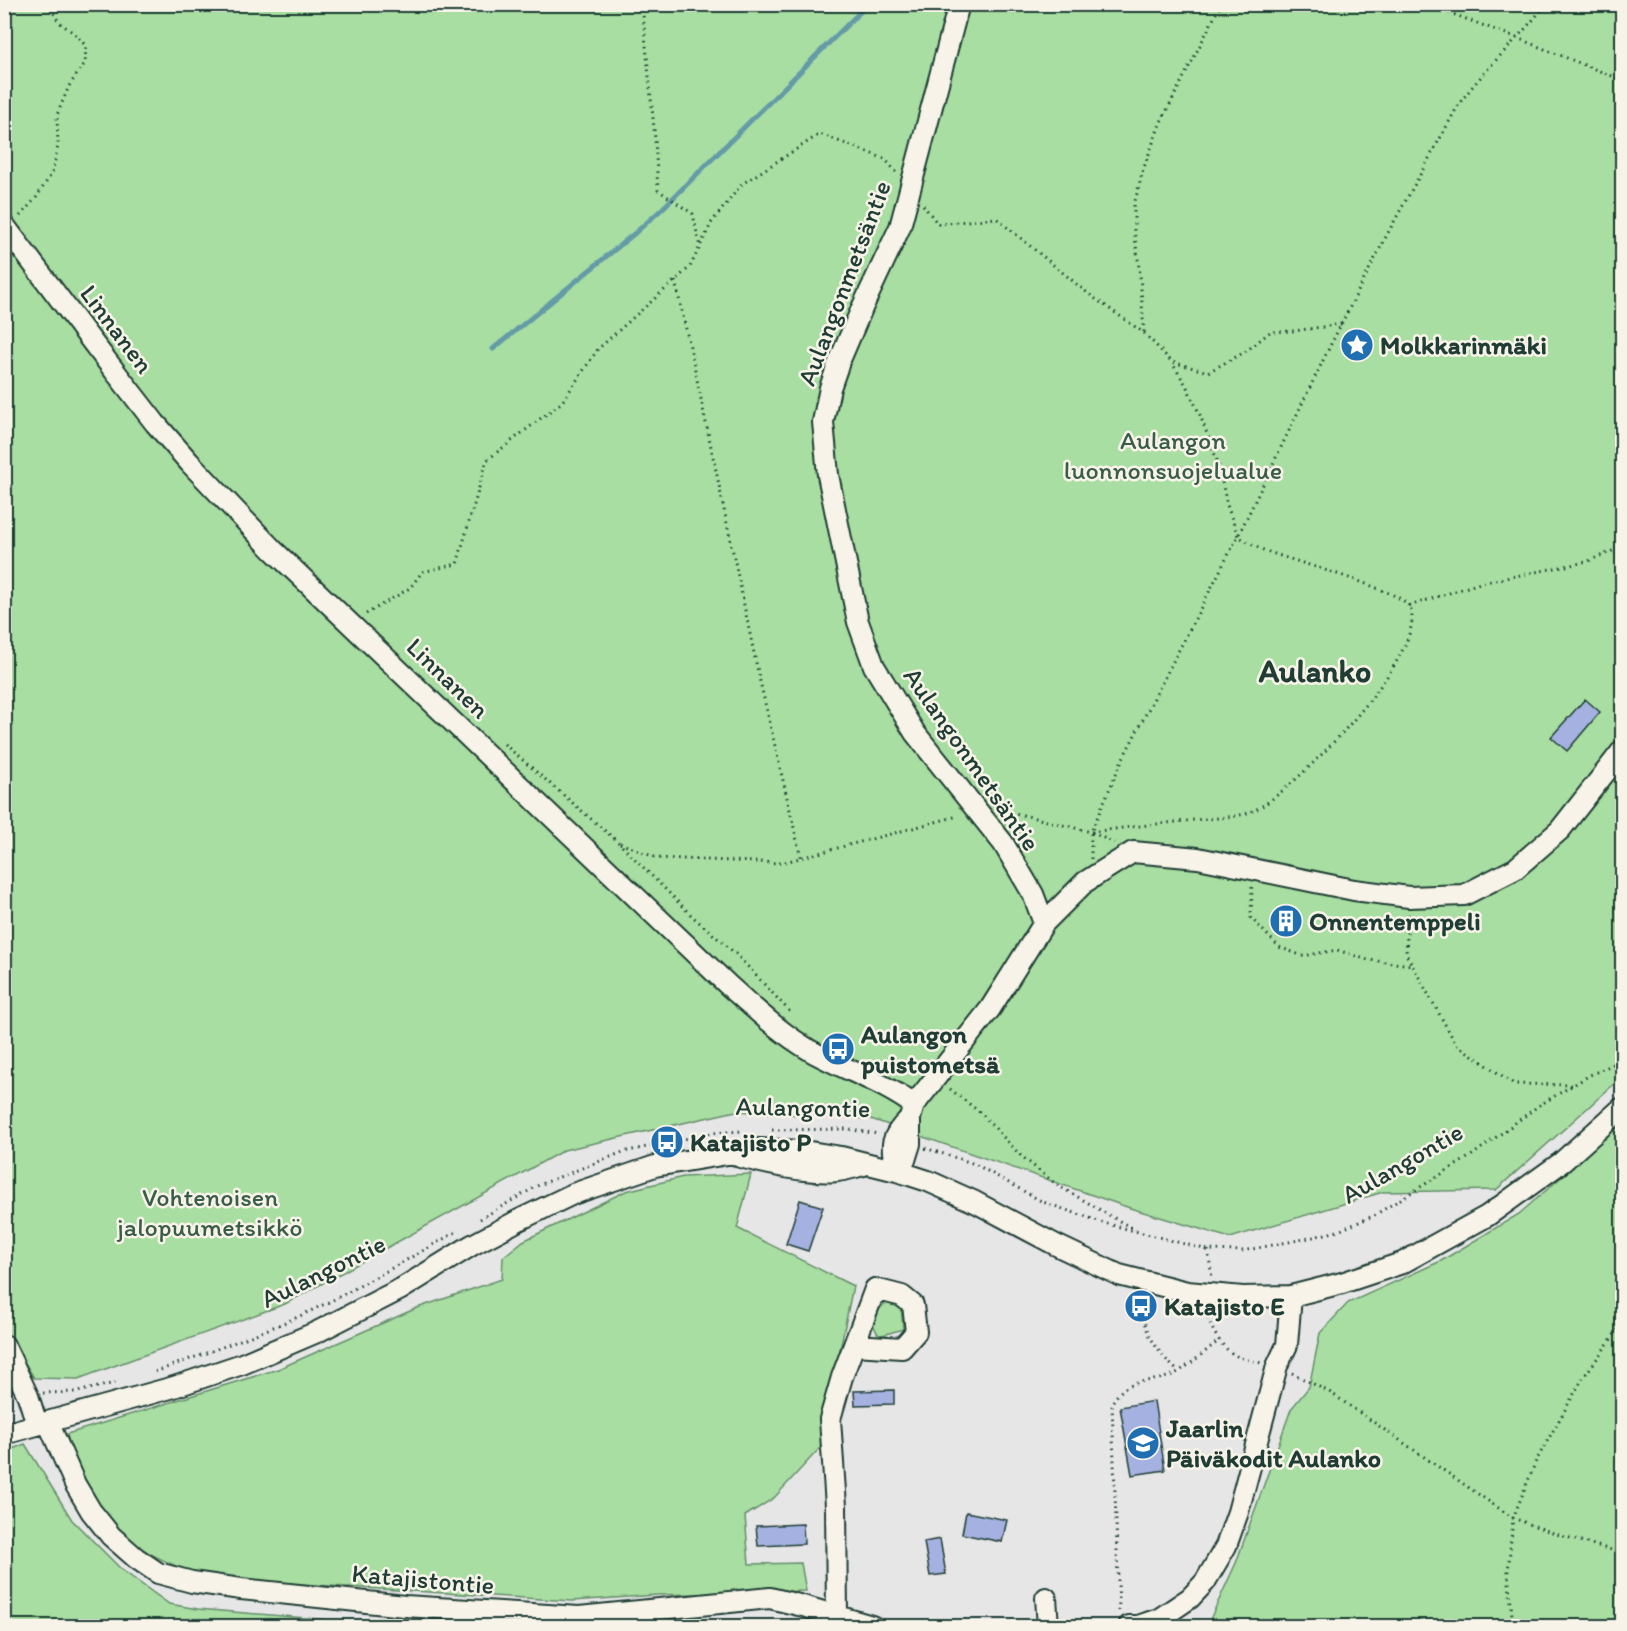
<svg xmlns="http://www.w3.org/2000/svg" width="1627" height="1631" viewBox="0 0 1627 1631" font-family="Itim,sans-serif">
  <rect width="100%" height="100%" fill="#e7e6e7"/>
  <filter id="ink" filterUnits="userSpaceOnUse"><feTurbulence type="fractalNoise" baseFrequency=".0167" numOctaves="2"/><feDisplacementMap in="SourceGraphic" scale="12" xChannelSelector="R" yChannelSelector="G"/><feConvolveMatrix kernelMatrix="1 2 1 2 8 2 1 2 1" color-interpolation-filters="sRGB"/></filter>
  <g filter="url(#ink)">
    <path fill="#a8dea1" stroke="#648e6a" stroke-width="1.5" d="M5 5H1622V1077L1496 1190 1383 1192 1230 1238 1130 1208 871 1119 736 1111 564 1150 285 1304 78 1379 34 1378 5 1330Z
      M1622 1120V1626H1207L1236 1563 1291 1409 1309 1387 1320 1333 1348 1303 1441 1261 1519 1214 1573 1167Z
      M751 1174 737 1228 853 1286 820 1448 774 1498 745 1516 749 1564 801 1563 806 1591 657 1595 572 1601 203 1578C173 1564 124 1546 103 1519 96 1510 91 1497 86 1486 77 1470 70 1453 67 1434L278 1369 417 1308 502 1279 503 1257 523 1241 626 1191 683 1177Z
      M887 1301 901 1307 903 1329 879 1336 870 1319Z
      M25 1444 72 1520 122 1570 169 1604 198 1609 401 1626H5V1452Z"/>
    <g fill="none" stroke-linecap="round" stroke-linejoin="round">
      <path stroke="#649ba7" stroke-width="5" d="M493 349 635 233 662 209 868 4"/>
    </g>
    <path fill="#a5b2e1" stroke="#1f3d34" stroke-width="1.5" d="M1585 699 1600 712 1567 751 1551 737Z
      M1278 920a8 8 0 1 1 16 0a8 8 0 1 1-16 0Z
      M800 1200 823 1207 808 1251 786 1244Z
      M894 1390V1404L855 1405 854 1391Z
      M1154 1401 1165 1470 1132 1475 1120 1407Z
      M966 1512 1007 1520 1002 1542 962 1534Z
      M803 1524 804 1544 758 1546 756 1526Z
      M940 1539 946 1574 930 1576 924 1542Z"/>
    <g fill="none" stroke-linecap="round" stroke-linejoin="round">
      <defs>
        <path id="minor" d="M959 4 900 227 863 306 839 362 830 388 823 422 828 475 858 622 874 666 915 733 1003 843 1033 894 1044 923 1085 882 1133 852 1198 858 1354 890 1409 897 1464 895 1515 869 1560 830 1622 751
          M4 225 96 347 155 423 190 463 273 550 728 985C755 1009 779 1032 811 1051 845 1070 883 1082 914 1105
          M740 1157C767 1164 810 1174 837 1171 846 1170 855 1167 864 1165
          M897 1171 905 1160 910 1144V1118L914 1105 990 1009 1044 923
          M897 1171C890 1145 890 1137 910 1118
          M4 1345 28 1396 37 1424
          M48 1422 75 1484 91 1511 111 1536 136 1558 158 1573 192 1582 241 1589 405 1606 579 1617 770 1598 803 1606 872 1626
          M4 1434 174 1387 242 1364 317 1332 401 1289 472 1245 519 1220 573 1194 655 1166 758 1149 804 1151 841 1157 897 1171 928 1181 975 1202 1056 1245 1119 1275 1187 1292 1243 1297 1291 1296 1342 1283 1402 1263 1487 1216 1562 1162 1622 1108
          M1046 1598 1048 1626
          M837 1616 836 1506 830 1419 842 1377 875 1289 902 1296 913 1305 916 1332 902 1348 855 1345
          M1129 1626H1138L1159 1619 1190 1598 1205 1582 1226 1546 1238 1512 1277 1366 1287 1345 1291 1296"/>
      </defs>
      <use href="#minor" stroke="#1f3d34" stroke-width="24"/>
      <path stroke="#1f3d34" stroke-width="3" stroke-dasharray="1.5 4.5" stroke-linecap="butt" d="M642 4 655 139 658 190 693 214 700 247
        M1426 4 1517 38 1622 80
        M923 205 938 224 996 218 1090 295 1144 333 1172 362 1208 372 1245 352 1270 332 1294 331 1342 324
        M20 216 36 198 52 173 58 146 57 115 69 86 85 63 86 46 75 34 59 22 48 4
        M675 281 691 351 759 677 801 858
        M1144 332 1140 274 1134 230V205L1143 170 1160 124 1221 4
        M1409 606 1480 583 1586 562 1622 547
        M366 614 410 588 422 572 457 564 487 460 562 402 598 349 690 267 712 222 742 184 820 134 885 159 896 172
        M504 744 618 842 692 916 736 954 792 1014
        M999 809 1091 832 1114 843
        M1091 832C1129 827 1166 823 1204 819 1219 818 1240 817 1253 811 1292 794 1434 649 1409 606 1399 589 1287 560 1261 549 1253 546 1245 540 1238 536L1227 505 1218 463 1200 415 1186 385 1172 363
        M620 843 657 858 781 863 958 816
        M1091 859V832L1122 760 1238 536 1331 344 1390 229 1459 104C1485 68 1519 39 1546 4
        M1252 887 1251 918 1279 947 1303 956 1337 950 1368 960 1412 965
        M1408 914 1406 954 1456 1044 1514 1084 1573 1085
        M874 1061 912 1063 920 1068
        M950 1089 982 1114 1020 1155 1057 1185 1135 1230
        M772 1130 847 1129 878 1134
        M925 1148 975 1164 1043 1202 1104 1223 1208 1250 1242 1251 1309 1238 1338 1231 1373 1216 1471 1156 1538 1106 1590 1075 1622 1060
        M480 1219 539 1185 623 1152 712 1133 744 1131
        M1208 1250 1212 1278
        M1141 1306C1145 1333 1157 1353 1179 1372
        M1207 1312C1210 1329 1223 1352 1241 1358 1247 1360 1254 1361 1261 1363
        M155 1372C201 1355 247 1338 293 1319 349 1294 402 1262 456 1232
        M1292 1373 1331 1393 1513 1518 1556 1534 1622 1553
        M43 1393 77 1392 119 1382
        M1119 1611 1112 1403C1130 1372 1153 1387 1178 1372 1193 1363 1206 1350 1220 1340
        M1513 1626 1508 1572 1513 1518 1536 1461 1583 1378 1622 1324"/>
      <use href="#minor" stroke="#f7f3e8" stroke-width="20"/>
    </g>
  </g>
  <defs>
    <symbol id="sight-disc" viewBox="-11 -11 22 22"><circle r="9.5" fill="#1f6fb2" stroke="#f7f3e8"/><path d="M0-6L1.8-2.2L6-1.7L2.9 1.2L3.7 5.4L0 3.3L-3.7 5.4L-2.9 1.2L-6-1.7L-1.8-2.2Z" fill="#fff"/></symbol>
    <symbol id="building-disc" viewBox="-11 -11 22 22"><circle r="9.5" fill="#1f6fb2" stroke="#f7f3e8"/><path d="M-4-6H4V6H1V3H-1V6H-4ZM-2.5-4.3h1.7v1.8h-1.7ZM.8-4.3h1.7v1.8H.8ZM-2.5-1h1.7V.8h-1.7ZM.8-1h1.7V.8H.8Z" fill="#fff"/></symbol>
    <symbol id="bus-disc" viewBox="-11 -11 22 22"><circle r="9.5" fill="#1f6fb2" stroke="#f7f3e8"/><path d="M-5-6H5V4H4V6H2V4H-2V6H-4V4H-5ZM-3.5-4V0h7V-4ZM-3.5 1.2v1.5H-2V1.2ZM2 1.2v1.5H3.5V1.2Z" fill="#fff"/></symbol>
    <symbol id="school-disc" viewBox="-11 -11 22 22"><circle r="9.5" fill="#1f6fb2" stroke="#f7f3e8"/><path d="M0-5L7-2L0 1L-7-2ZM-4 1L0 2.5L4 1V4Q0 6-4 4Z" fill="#fff"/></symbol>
  </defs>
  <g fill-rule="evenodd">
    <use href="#sight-disc" x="1338" y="326" width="38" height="38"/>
    <use href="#building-disc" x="1267" y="902" width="38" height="38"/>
    <use href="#bus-disc" x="819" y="1030" width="38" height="38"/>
    <use href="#bus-disc" x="648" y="1123" width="38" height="38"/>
    <use href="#bus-disc" x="1122" y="1287" width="38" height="38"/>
    <use href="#school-disc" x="1124" y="1424" width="38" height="38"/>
  </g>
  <g text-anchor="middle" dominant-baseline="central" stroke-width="5" stroke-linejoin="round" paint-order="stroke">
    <g font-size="26" fill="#1f3d34" stroke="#f7f3e8">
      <text transform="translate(844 283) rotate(-69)">Aulangonmetsäntie</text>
      <text transform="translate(117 329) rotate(53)">Linnanen</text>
      <text transform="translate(448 678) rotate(44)">Linnanen</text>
      <text transform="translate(972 759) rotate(55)">Aulangonmetsäntie</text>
      <text transform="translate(803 1107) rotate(1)">Aulangontie</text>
      <text transform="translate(1402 1163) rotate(-30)">Aulangontie</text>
      <text transform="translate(323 1271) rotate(-26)">Aulangontie</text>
      <text transform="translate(423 1579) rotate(5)">Katajistontie</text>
    </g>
    <g font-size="26" font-weight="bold" fill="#1f3d34" stroke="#f7f3e8" text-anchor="start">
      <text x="1380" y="345">Molkkarinmäki</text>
      <text x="1309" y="921">Onnentemppeli</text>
      <text x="861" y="1034">Aulangon<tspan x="861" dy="30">puistometsä</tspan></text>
      <text x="690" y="1142">Katajisto P</text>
      <text x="1164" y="1306">Katajisto E</text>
      <text x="1166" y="1428">Jaarlin<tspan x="1166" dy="30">Päiväkodit Aulanko</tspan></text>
    </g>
    <g font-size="26" fill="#3a5d4a" stroke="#f7f3e8">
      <text x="1173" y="440">Aulangon<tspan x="1173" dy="30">luonnonsuojelualue</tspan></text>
      <text x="210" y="1197">Vohtenoisen<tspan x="210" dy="30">jalopuumetsikkö</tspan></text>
    </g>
    <g font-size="32" font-weight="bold" fill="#1f3d34" stroke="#f7f3e8">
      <text x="1315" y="671">Aulanko</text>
    </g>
  </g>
  <rect width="1627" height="1631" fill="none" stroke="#f7f3e8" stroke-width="24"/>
  <rect x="12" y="12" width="1603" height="1607" fill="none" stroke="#1f3d34" stroke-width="2" filter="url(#ink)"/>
</svg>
